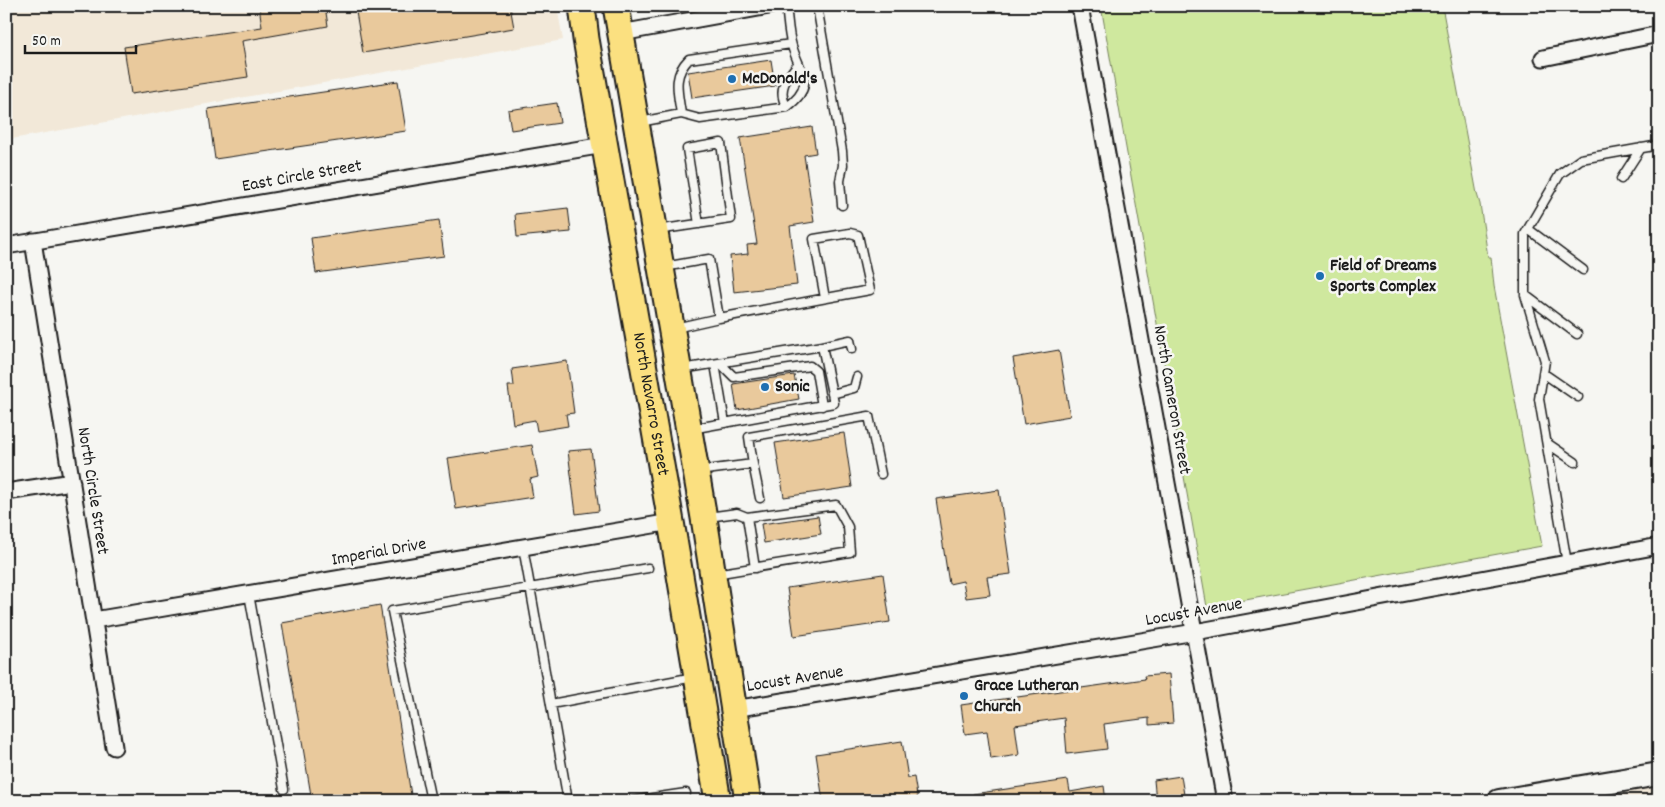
<svg xmlns="http://www.w3.org/2000/svg" width="1665" height="807" viewBox="0 0 1665 807" font-family="Dekko,sans-serif">
  <rect width="100%" height="100%" fill="#f6f6f2"/>
  <filter id="ink" filterUnits="userSpaceOnUse"><feTurbulence type="fractalNoise" baseFrequency=".02" numOctaves="2"/><feDisplacementMap in="SourceGraphic" scale="10" xChannelSelector="R" yChannelSelector="G"/><feConvolveMatrix kernelMatrix="1 2 1 2 8 2 1 2 1" color-interpolation-filters="sRGB"/></filter>
  <g filter="url(#ink)">
    <path fill="#f2e8d8" d="M6 6H557L563 40 6 140Z
      M1659 786V801H1579Z"/>
    <path fill="#cfe89e" stroke="#76825d" d="M1101 6H1442L1477 194 1480 204 1488 257H1491L1494 286 1542 546 1207 607Z"/>
    <path fill="#e9c99c" stroke="#1c1c1c" d="M259 6H325L328 26 242 41 248 77 131 94 124 47 262 27Z
      M355 6H510L514 28 363 53Z
      M771 60 775 86 692 98 688 72Z
      M398 81 406 131 215 159 208 109Z
      M557 103 560 123 511 130 508 110Z
      M812 127 816 153 804 155 814 222 790 226 797 285 734 292 730 256 748 254 747 245 757 244 740 138Z
      M568 208 571 232 517 237 515 214Z
      M439 220 444 256 316 273 311 238Z
      M1059 350 1070 416 1024 424 1013 358Z
      M567 361 574 413 566 414 568 426 537 431 535 420 513 424 508 386H514L512 369Z
      M794 375 799 399 737 410 733 384Z
      M844 433 852 487 784 497 775 443Z
      M532 445 538 477 530 479 533 497 456 509 448 458Z
      M591 449 599 511 576 514 568 451Z
      M999 490 1011 574 987 577 990 595 966 598 963 581 949 584 936 499Z
      M818 516 821 534 764 543 761 524Z
      M883 574 890 622 794 636 787 588Z
      M380 605 412 801H312L282 623Z
      M1169 674 1173 723 1149 725V718L1104 724 1107 749 1067 754 1064 718 1015 725 1019 755 991 759 987 731 965 734 961 705 1145 679 1144 676Z
      M902 741 908 778 914 777 918 801H823L816 754Z
      M1181 776 1185 801H1156L1154 780Z
      M1068 780 1070 792 1104 786 1106 801H974L973 794Z"/>
    <g fill="none" stroke-linecap="round" stroke-linejoin="round">
      <defs>
        <path id="service" d="M817 6 842 151 843 165 840 181 842 205
          M787 107C776 90 787 77 798 64
          M681 114C678 92 672 76 689 59L791 44
          M640 122 681 114 700 119 787 107C817 85 800 73 792 46 788 33 788 19 786 6
          M1621 179 1641 148
          M1528 229 1583 270
          M657 230 731 219 721 143 687 149 699 224
          M664 267 709 259 719 318 675 328
          M1525 295 1577 334
          M719 318 870 290 858 235 850 233 814 239 825 298
          M822 346 850 340 852 349
          M720 363 734 377 810 366 816 371 822 406
          M715 364 725 423
          M682 369 822 346 834 403 691 429
          M1543 373 1578 397
          M832 394 854 388 857 377
          M1547 443 1575 462
          M753 464 749 437 869 416 881 474
          M698 471 753 464 760 498
          M708 517 737 513 747 517
          M523 547 568 801
          M1567 563 1539 399 1545 361 1525 295V234L1560 174 1581 159 1659 145
          M715 574 850 552 848 527 836 505 747 517 755 568
          M249 594 284 789
          M551 704 694 677
          M431 801 392 611 648 568
          M632 801 686 793"/>
        <path id="minor" d="M1080 6 1225 801
          M621 33 769 6
          M1543 58 1659 34
          M33 241 114 747
          M6 246 604 145
          M6 492 72 482
          M94 620 671 522
          M734 709 1195 632 1659 546"/>
        <path id="secondary" d="M1499 801 1659 774"/>
        <g id="primary">
          <path id="s1" d="M582 6 586 39 671 522 718 801"/>
          <path d="M616 6 704 518 748 801"/>
        </g>
      </defs>
      <use href="#service" stroke="#1c1c1c" stroke-width="11"/>
      <use href="#minor" stroke="#1c1c1c" stroke-width="19"/>
      <use href="#secondary" stroke="#1c1c1c" stroke-width="26"/>
      <use href="#primary" stroke="#1c1c1c" stroke-width="29"/>
      <use href="#service" stroke="#f6f6f2" stroke-width="8"/>
      <use href="#minor" stroke="#f6f6f2" stroke-width="15"/>
      <use href="#secondary" stroke="#f6f6f2" stroke-width="22"/>
      <use href="#primary" stroke="#fbe080" stroke-width="25"/>
    </g>
  </g>
  <g fill="#1f6fb2" stroke="#f6f6f2" stroke-width="2">
    <circle cx="732" cy="79" r="5"/>
    <circle cx="1320" cy="276" r="5"/>
    <circle cx="765" cy="387" r="5"/>
    <circle cx="964" cy="696" r="5"/>
  </g>
  <g text-anchor="middle" dominant-baseline="central" stroke-width="5" stroke-linejoin="round" paint-order="stroke">
    <g font-size="18" font-weight="bold" fill="#1c1c1c" stroke="#f6f6f2" text-anchor="start">
      <text x="742" y="79">McDonald's</text>
      <text x="1330" y="266">Field of Dreams<tspan x="1330" dy="21">Sports Complex</tspan></text>
      <text x="775" y="387">Sonic</text>
      <text x="974" y="686">Grace Lutheran<tspan x="974" dy="21">Church</tspan></text>
    </g>
    <g font-size="18" fill="#1c1c1c" stroke="#f6f6f2">
      <text transform="translate(302 177) rotate(-10)">East Circle Street</text>
      <text transform="translate(1171 400) rotate(80)">North Cameron Street</text>
      <text stroke="none"><textPath href="#s1" startOffset="404">North Navarro Street</textPath></text>
      <text transform="translate(92 491) rotate(81)">North Circle Street</text>
      <text transform="translate(379 553) rotate(-10)">Imperial Drive</text>
      <text transform="translate(1194 613) rotate(-10)">Locust Avenue</text>
      <text transform="translate(795 680) rotate(-9)">Locust Avenue</text>
    </g>
  </g>
  <rect width="1665" height="807" fill="none" stroke="#f6f6f2" stroke-width="25"/>
  <rect x="12" y="12" width="1640" height="782" fill="none" stroke="#1c1c1c" stroke-width="2" filter="url(#ink)"/>
  <path d="M25 45v8h111v-8" fill="none" stroke="#1c1c1c" stroke-width="2.5"/>
  <text x="32" y="45" font-size="15" fill="#1c1c1c" stroke="#f6f6f2" stroke-width="4" paint-order="stroke">50 m</text>
</svg>
